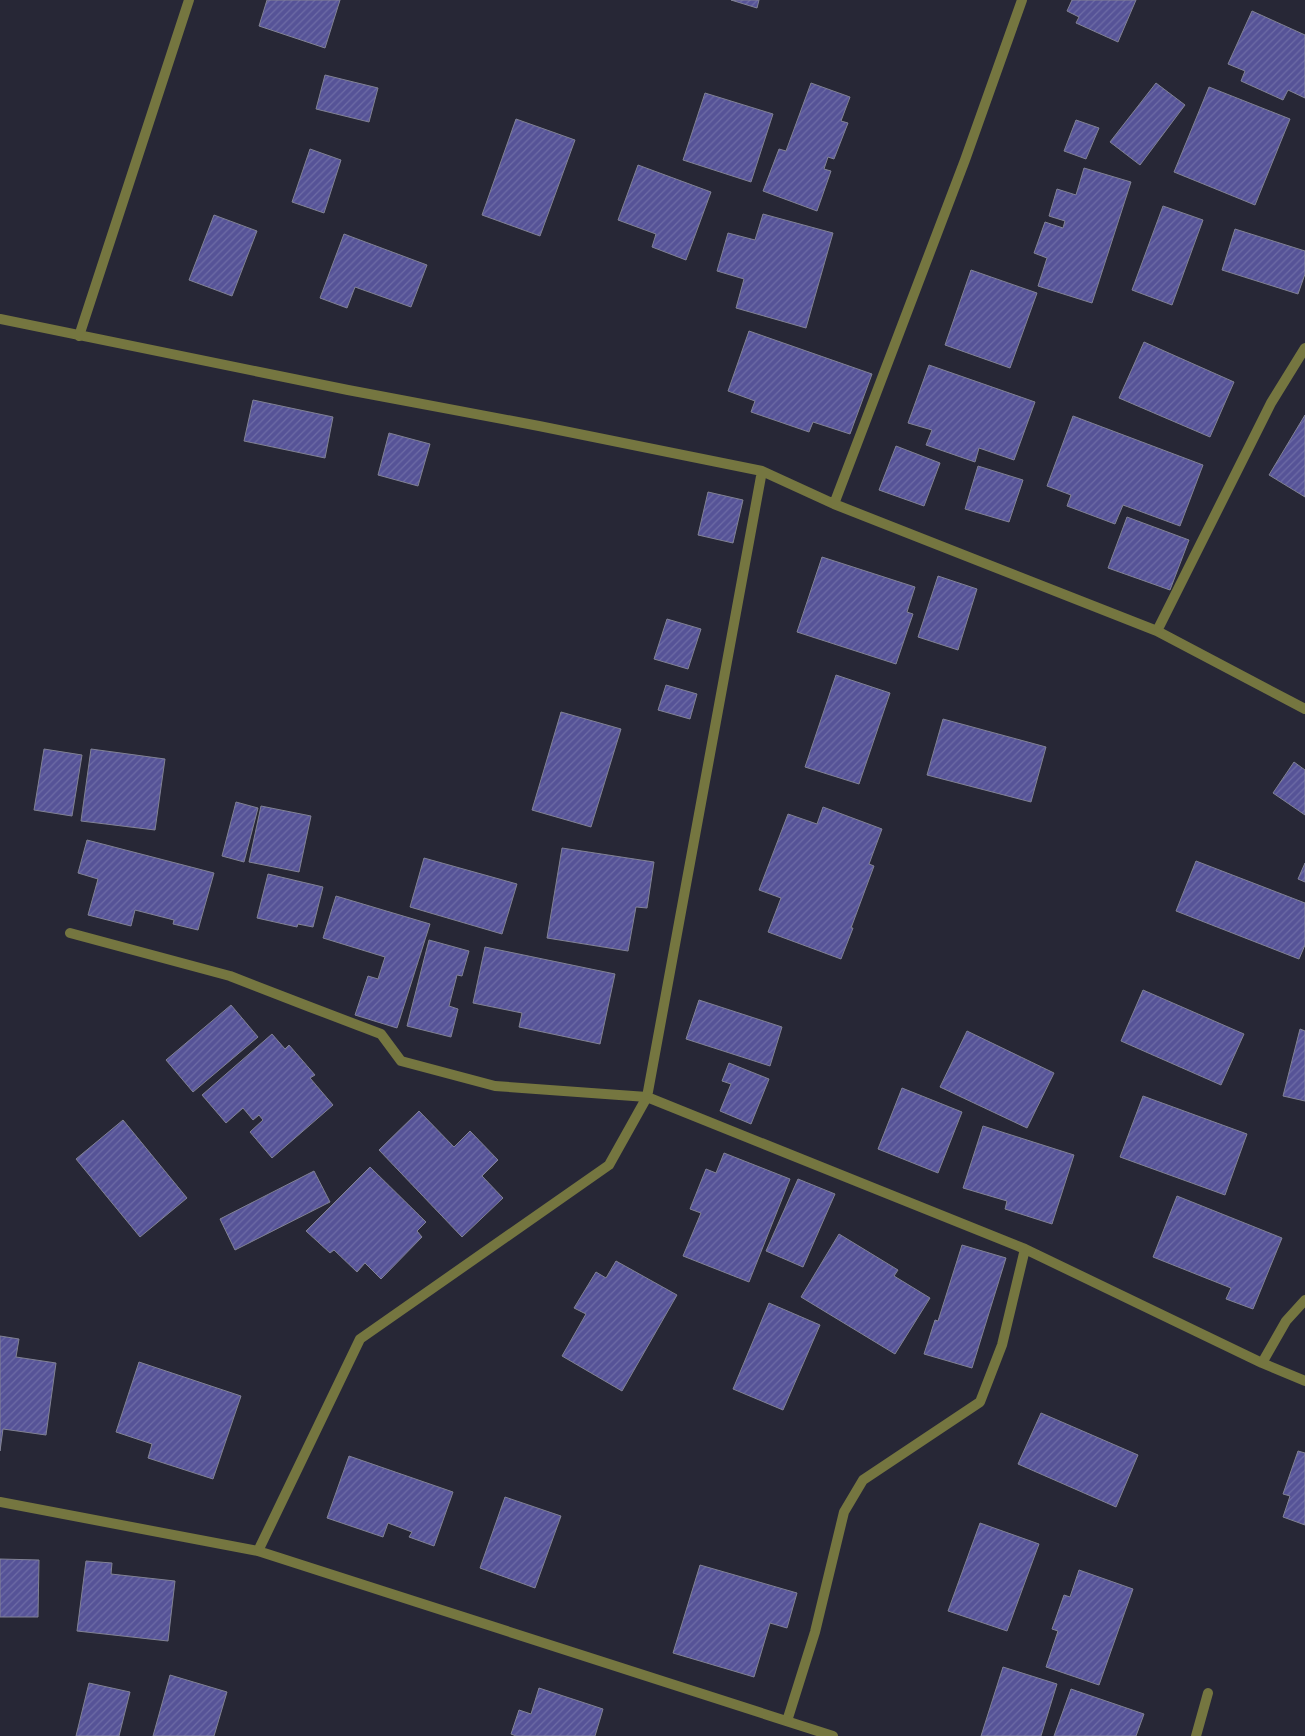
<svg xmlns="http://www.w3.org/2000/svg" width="1305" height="1736" viewBox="0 0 1305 1736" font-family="Cabin,sans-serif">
  <defs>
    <pattern id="building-hatch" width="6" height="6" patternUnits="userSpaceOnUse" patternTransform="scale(1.25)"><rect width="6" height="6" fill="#565397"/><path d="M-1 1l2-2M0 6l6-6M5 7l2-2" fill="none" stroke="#6e6ca6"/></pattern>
  </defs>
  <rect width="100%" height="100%" fill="#272736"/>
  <path fill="url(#building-hatch)" stroke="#818294" d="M267 0H340L325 48 259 26Z
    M731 0H759L757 8Z
    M1072 0H1136L1118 42 1076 23 1079 17 1067 11Z
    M1252 11 1305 35V98L1288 90 1283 100 1241 81 1245 71 1228 64Z
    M325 75 378 88 369 122 316 109Z
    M811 83 850 97 841 121 848 123 834 159 828 157 824 169 831 171 817 211 763 191 779 149 786 151Z
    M1156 83 1185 105 1140 165 1110 142Z
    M1209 87 1290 119 1255 205 1174 172Z
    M705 93 773 114 751 182 683 160Z
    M516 119 575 140 540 236 482 215Z
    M1076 120 1099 128 1086 159 1064 151Z
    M310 149 341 160 324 213 292 202Z
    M638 165 711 192 686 260 652 247 656 234 618 220Z
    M1084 168 1131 182 1092 303 1038 286 1047 258 1034 253 1045 222 1063 228 1065 221 1049 216 1057 189 1076 195Z
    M1163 206 1203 220 1172 305 1132 290Z
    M763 214 833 233 806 328 736 308 744 279 717 271 728 233 755 240Z
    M214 215 257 231 232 296 189 280Z
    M1235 229 1305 251V274L1298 294 1222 270Z
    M344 234 427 265 411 307 355 287 347 308 320 298Z
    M971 270 1037 293 1010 368 945 345Z
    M749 331 872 374 850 434 813 422 809 432 751 412 755 401 728 391Z
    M1144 342 1234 382 1210 437 1119 398Z
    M929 365 1035 402 1014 460 979 448 975 462 926 445 932 430 908 423Z
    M253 400 333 417 325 458 244 441Z
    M1305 415V497L1269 475Z
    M1073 416 1203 465 1180 526 1123 505 1115 524 1067 506 1071 495 1047 486Z
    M389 433 430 444 418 486 378 475Z
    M896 446 940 463 924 506 879 490Z
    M978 466 1023 480 1009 522 965 509Z
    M708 492 743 500 733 543 698 535Z
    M1127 517 1189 540 1170 590 1108 568Z
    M822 557 915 587 907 612 913 614 896 664 797 632Z
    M938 576 977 589 958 650 918 637Z
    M667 619 701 629 688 669 654 659Z
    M836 675 890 693 859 784 805 767Z
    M666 685 697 694 690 719 658 710Z
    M561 712 621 729 591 827 532 810Z
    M943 719 1046 747 1031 802 927 775Z
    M44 749 82 755 72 816 34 810Z
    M91 749 165 759 155 830 81 821Z
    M1294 762 1305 770V815L1273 793Z
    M236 802 258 808 244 862 222 856Z
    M261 806 311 816 299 872 249 862Z
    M823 807 882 829 869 864 874 866 851 928H853L841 959 768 932 781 898 759 890 788 814 817 824Z
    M87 840 214 873 198 930 173 924 174 920 135 910 131 926 88 915 98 879 78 873Z
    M562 848 654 862 647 908 636 907 628 951 547 938Z
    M424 858 517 884 502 934 410 907Z
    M1196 861 1305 903V945L1299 959 1176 911Z
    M1305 863V882L1298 879Z
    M268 874 323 887 313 927 298 924 297 927 257 918Z
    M336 896 430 924 397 1028 355 1015 368 976 378 979 385 957 323 938Z
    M429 940 469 951 462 976 457 975 449 1006 458 1009 451 1037 407 1026Z
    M485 947 615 974 600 1044 519 1027 522 1013 473 1003Z
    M1143 990 1244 1034 1221 1085 1121 1041Z
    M699 1000 782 1027 770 1066 686 1039Z
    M231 1005 258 1037 193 1092 166 1060Z
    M1300 1029 1305 1031V1101L1283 1096Z
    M967 1031 1054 1073 1027 1128 940 1087Z
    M272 1034 285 1049 289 1045 315 1075 310 1078 333 1105 272 1158 250 1132 263 1120 259 1115 253 1120 243 1108 226 1123 202 1095Z
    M729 1063 769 1079 751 1124 720 1111 731 1084 722 1081Z
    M902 1088 962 1112 938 1173 878 1149Z
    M1143 1096 1247 1134 1225 1195 1120 1157Z
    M419 1111 454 1147 470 1131 498 1160 482 1176 503 1198 462 1237 379 1150Z
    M123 1120 187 1198 140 1237 76 1159Z
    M983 1126 1074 1155 1052 1224 1005 1209 1007 1201 963 1188Z
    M724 1153 790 1179 749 1282 683 1256 701 1213 690 1209 706 1169 716 1173Z
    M370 1167 426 1222 417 1231 422 1237 381 1279 365 1263 357 1272 334 1250 330 1253 306 1231Z
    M314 1171 330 1202 235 1250 220 1219Z
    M798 1179 835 1194 803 1267 766 1251Z
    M1177 1196 1282 1238 1253 1309 1226 1299 1231 1288 1153 1257Z
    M839 1234 898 1270 894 1276 930 1298 895 1354 801 1297Z
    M962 1245 1006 1258 972 1368 924 1354 935 1320 938 1321Z
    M616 1261 677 1295 622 1391 562 1356 586 1314 574 1308 596 1272 606 1278Z
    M769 1303 820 1325 783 1410 733 1389Z
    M0 1336 19 1339 16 1357 56 1363 46 1435 3 1429 0 1451Z
    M139 1362 241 1396 213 1479 148 1458 152 1444 116 1432Z
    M1041 1413 1138 1455 1116 1507 1018 1464Z
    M1298 1451 1305 1453V1525L1283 1517 1290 1496 1283 1494Z
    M349 1456 453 1492 434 1546 409 1537 412 1532 388 1523 383 1537 327 1518Z
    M505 1497 561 1516 535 1588 480 1568Z
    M980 1523 1039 1544 1007 1631 948 1611Z
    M0 1559 39 1560 38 1617H0Z
    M86 1561 112 1563 111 1574 175 1581 168 1641 77 1631Z
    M700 1565 797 1593 787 1628 770 1623 754 1677 673 1653Z
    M1079 1570 1133 1589 1099 1685 1046 1667 1058 1631 1052 1629 1064 1595 1070 1597Z
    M1003 1667 1057 1684 1041 1736H981Z
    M170 1675 227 1692 214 1736H153Z
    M89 1683 130 1692 119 1736H76Z
    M539 1688 603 1709 595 1736H516L511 1734 519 1710 531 1714Z
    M1071 1689 1144 1714 1136 1736H1054Z"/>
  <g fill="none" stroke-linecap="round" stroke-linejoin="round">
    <path stroke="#757640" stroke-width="10" d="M0 319 348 390 539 426 762 471 834 504 1157 631 1305 709
      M79 336 189 0
      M834 504 965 160 1022 0
      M1157 631 1271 403 1305 348
      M70 933 230 976 310 1007 381 1034 401 1061 495 1086 647 1097 762 471
      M1262 1363 1286 1321 1305 1300
      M0 1502 258 1551 833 1736
      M258 1551 360 1339 609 1165 647 1097 1025 1249 1262 1363 1305 1381
      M787 1721 815 1632 844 1512 863 1480 980 1402 1002 1345 1025 1249
      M1196 1736 1208 1693"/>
  </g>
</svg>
